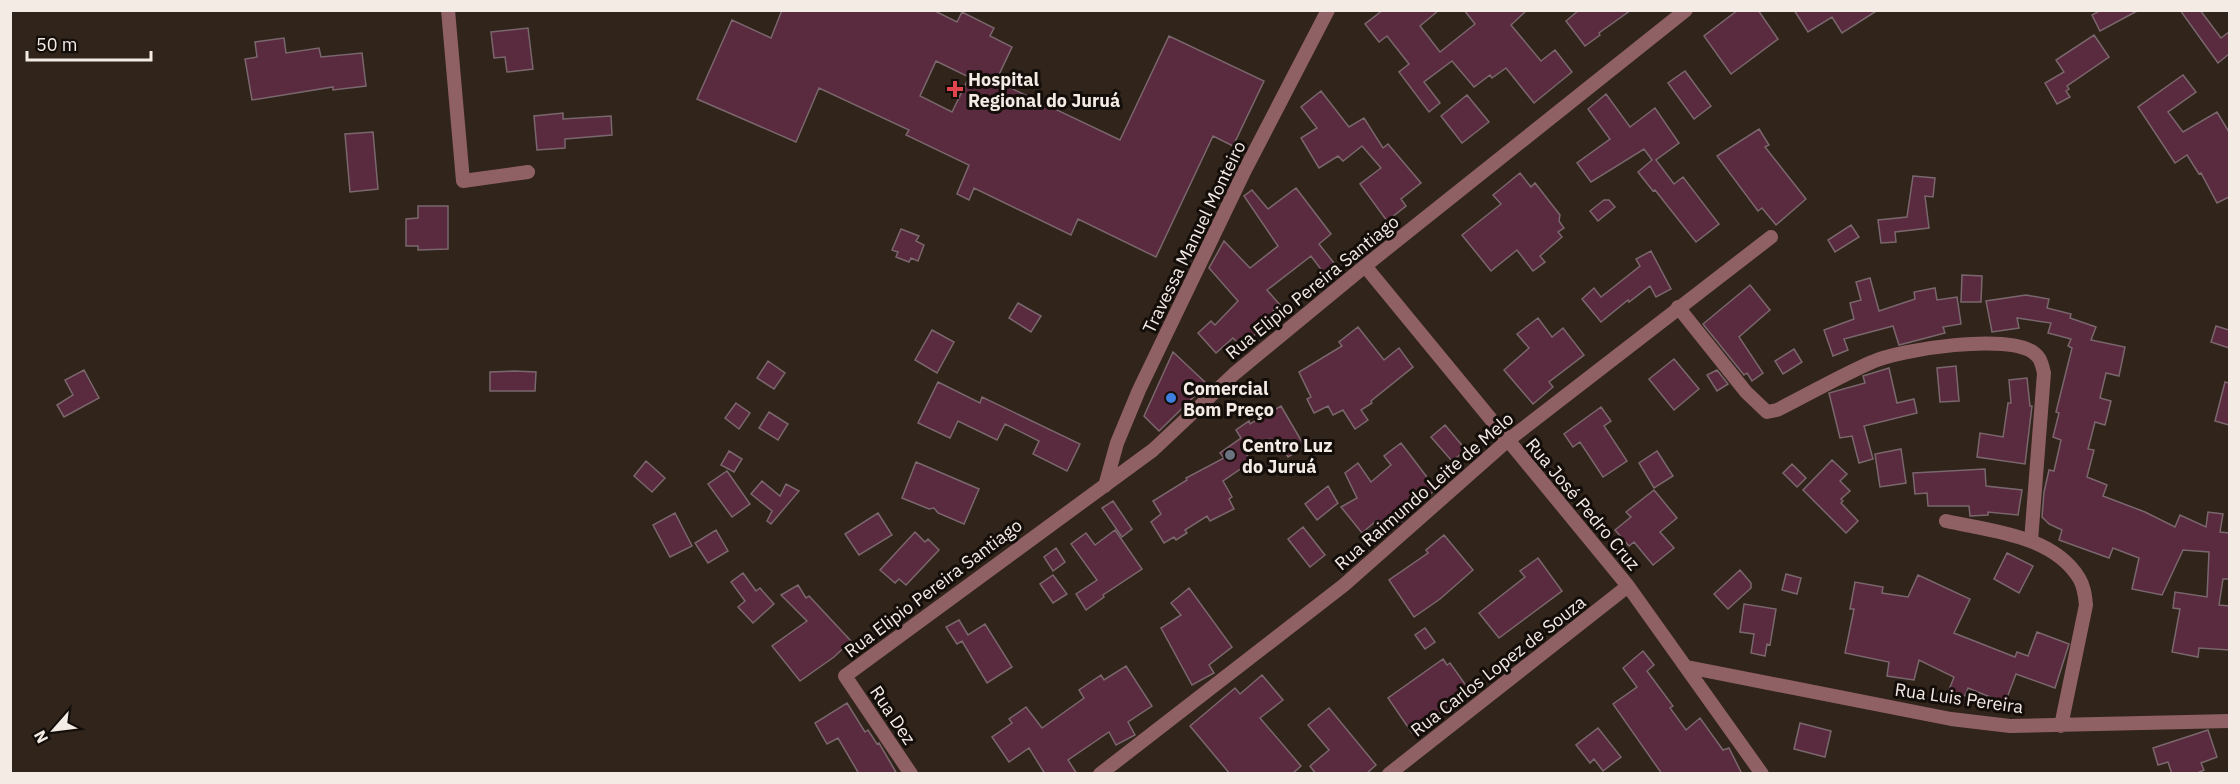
<svg xmlns="http://www.w3.org/2000/svg" width="2240" height="784" viewBox="0 0 2240 784" font-family="'IBM Plex Sans',sans-serif">
  <rect width="100%" height="100%" fill="#31241a"/>
  <path fill="#5a2a3e" stroke="#7a676d" stroke-width="1.5" fill-rule="evenodd" d="M782 10H933L957 22 962 12 994 28 990 36 1012 47 996 81 1120 140 1169 36 1264 81 1233 146 1213 136 1156 257 1078 219 1071 235 974 188 969 200 957 194 969 165 906 135 909 130 819 88 796 142 697 99 732 20 771 38ZM936 61 969 77 952 112 920 96Z
    M1383 10H1439L1420 26 1440 52 1475 24 1464 10H1527L1511 25 1541 61 1555 50 1572 72 1534 103 1506 68 1492 78 1490 75 1474 87 1452 61 1424 82 1440 103 1429 112 1399 72 1409 64 1387 36 1379 42 1365 24Z
    M1579 10H1631L1599 33 1600 35 1585 46 1566 21Z
    M1738 10H1758L1778 39 1731 74 1704 36Z
    M1794 10H1878L1842 33 1832 17 1808 32Z
    M2101 10H2139L2100 31 2092 15Z
    M2180 10H2200L2221 38 2229 32V54L2218 63Z
    M528 28 533 69 507 72 505 57 494 58 491 32Z
    M2094 35 2109 57 2067 86 2069 89 2066 91 2070 97 2057 104 2045 83 2064 72 2056 60Z
    M284 38 286 53 319 48 321 57 362 53 366 86 333 90V87L252 100 245 59 257 57 255 42Z
    M1685 71 1711 106 1694 119 1668 83Z
    M2183 75 2196 92 2168 112 2183 132 2217 112 2229 132V197L2217 203 2201 173 2199 174 2187 155 2175 163 2138 107Z
    M1321 91 1349 127 1364 118 1383 148 1388 144 1421 183 1401 199 1406 206 1387 221 1360 184 1381 168 1362 146 1343 161 1338 156 1319 168 1301 138 1317 128 1301 107Z
    M1606 94 1630 127 1655 108 1679 143 1656 160 1674 184 1683 177 1719 224 1696 242 1655 190 1653 191 1638 172 1652 160 1644 149 1591 182 1577 163 1610 139 1588 109Z
    M1467 95 1489 122 1462 143 1441 116Z
    M563 113V119L611 116 612 135 565 139V148L537 150 534 116Z
    M1759 129 1769 145 1765 147 1806 199 1776 225 1762 208 1758 211 1717 156Z
    M373 132 378 189 350 192 345 134Z
    M1520 173 1531 187 1535 183 1560 215 1559 221 1564 228 1558 232 1562 237 1540 256 1545 262 1533 271 1517 250 1491 271 1462 235 1501 204 1493 195Z
    M1913 176 1935 178 1933 197 1925 196 1929 228 1895 232 1896 242 1881 243 1878 220 1907 217Z
    M1296 188 1331 234 1319 244 1337 267 1326 276 1311 256 1267 290 1280 305 1273 311 1277 316 1252 337 1253 339 1243 348 1233 338 1216 353 1198 333 1211 321 1215 325 1238 301 1209 268 1224 241 1250 268 1278 246 1244 196 1252 190 1268 209Z
    M1604 200H1609L1615 207 1598 221 1590 211Z
    M418 206H448V249L418 250V246H406V219L418 218Z
    M1851 225 1859 237 1835 252 1828 240Z
    M901 229 919 236 916 241 924 245 918 261 911 258 909 262 896 257 898 252 892 250Z
    M1651 251 1671 289 1656 297 1650 286 1629 302 1628 300 1601 322 1582 299 1594 288 1601 297 1640 266 1636 259Z
    M1962 275 1982 276 1981 302H1961Z
    M1870 278 1879 311 1915 299 1914 292 1935 288 1937 300 1957 297 1961 324 1943 327 1945 333 1899 345 1893 326 1844 339 1848 350 1833 356 1824 330 1854 319 1850 303 1861 300 1856 282Z
    M1750 285 1770 310 1739 337 1763 373 1752 381 1747 373 1744 375 1703 324Z
    M2026 295 2049 299 2047 308 2071 314 2070 318 2096 327 2091 340 2125 347 2119 376 2106 373 2100 398 2111 401 2105 425 2095 422 2088 449 2094 450 2087 477 2107 485 2103 496 2145 512 2175 527 2180 515 2206 527 2208 512 2223 514 2220 532 2229 533V579H2223L2219 605 2229 606V650L2199 648 2198 657 2172 652 2180 609 2173 608 2175 592 2207 597 2209 552 2183 550 2162 595 2132 589 2139 558 2113 548 2109 558 2059 540 2062 530 2049 524 2042 517 2044 492 2049 470 2054 471 2061 440 2053 437 2059 413 2056 412 2072 348 2068 346 2071 339 2048 333 2051 323 2017 318 2019 328 1992 332 1986 301Z
    M1018 303 1041 316 1031 332 1009 318Z
    M1538 318 1552 337 1563 328 1584 355 1549 382 1553 387 1533 404 1504 370 1529 348 1517 334Z
    M2216 326 2229 330V348L2211 342Z
    M1358 327 1384 360 1399 348 1413 367 1371 401 1372 403 1361 410 1368 420 1355 429 1343 410 1333 415 1328 406 1314 413 1307 399 1311 397 1299 372 1342 346 1339 342Z
    M932 330 954 342 937 373 915 360Z
    M1794 349 1802 362 1783 374 1775 361Z
    M1173 352 1207 384 1159 431 1144 416Z
    M1674 359 1699 389 1674 410 1649 379Z
    M768 361 785 373 774 389 757 378Z
    M1956 366 1959 401 1940 402 1937 368Z
    M1889 368 1897 403 1914 399 1917 413 1864 426 1873 459 1859 463 1852 436 1840 438 1829 393 1865 383 1863 376Z
    M84 370 99 398 64 417 57 405 73 395 65 380Z
    M1717 370 1728 384 1717 391 1707 375Z
    M515 371 536 372 535 391H490V372Z
    M2027 378 2030 406H2032L2025 464 1977 457 1980 433 2003 437 2008 403H2011L2009 380Z
    M938 382 980 403 982 397 1080 444 1067 471 1033 454 1039 441 1005 424 997 440 958 421 950 438 918 423Z
    M2225 382 2229 383V425L2215 421Z
    M736 403 750 413 739 429 725 418Z
    M1281 406 1305 447 1288 457 1282 447 1276 450 1270 439 1247 455 1252 461 1223 481 1232 497 1229 499 1234 509 1210 521 1207 516 1185 530 1187 533 1176 540 1174 537 1164 543 1151 522 1161 514 1153 501 1187 480 1186 478 1224 458 1220 453 1241 438 1236 430 1249 421 1250 424Z
    M1601 407 1611 421 1604 426 1627 461 1603 477 1580 442 1573 447 1564 434Z
    M769 412 788 424 778 440 759 428Z
    M1445 425 1466 450 1452 461 1431 437Z
    M1401 443 1436 489 1403 517 1405 519 1388 534 1377 520 1362 533 1341 507 1357 498 1345 473 1358 463 1371 482 1391 465 1384 456Z
    M1901 449 1906 483 1880 487 1875 454Z
    M729 451 742 459 734 472 721 465Z
    M1657 451 1673 476 1654 488 1639 463Z
    M1832 460 1847 474 1840 481 1850 491 1841 499 1843 501 1841 503 1858 521 1846 533 1803 490Z
    M646 461 665 478 652 492 634 476Z
    M916 462 979 489 964 524 938 513 934 508 929 509 902 498Z
    M1792 464 1806 478 1797 487 1783 473Z
    M1985 469 1986 486 2022 490 2018 515 1988 512V515L1970 516 1969 506H1928L1927 493 1915 494 1913 473Z
    M727 471 750 504 732 517 708 484Z
    M762 481 780 496 786 484 799 491 771 524 767 521 772 511 751 494Z
    M1328 486 1338 503 1317 520 1305 504Z
    M1654 490 1677 518 1660 532 1674 548 1653 565 1634 542 1629 546 1615 530 1631 517 1626 512Z
    M1113 501 1132 529 1122 537 1102 508Z
    M675 513 692 546 670 557 653 525Z
    M878 513 892 535 859 555 845 534Z
    M1303 527 1325 555 1310 567 1288 539Z
    M716 530 728 551 708 563 695 543Z
    M1115 530 1142 569 1103 595 1104 597 1086 610 1076 594 1097 580 1071 544 1086 533 1095 545Z
    M915 532 925 542 928 539 939 550 906 585 899 579 895 583 880 570Z
    M1444 535 1473 570 1440 599 1414 617 1389 580 1428 553 1426 550Z
    M1056 548 1065 562 1053 571 1044 557Z
    M2007 553 2033 566 2019 593 1994 579Z
    M1538 558 1562 591 1499 638 1479 613 1525 577 1520 571Z
    M1740 570 1751 583V588L1728 609 1714 594Z
    M743 573 756 591 760 588 774 604 753 623 738 607 745 601 731 582Z
    M1786 574 1801 578 1797 594 1782 590Z
    M1053 575 1067 594 1053 603 1040 584Z
    M1918 575 1970 599 1954 633 2015 657 2017 652 2028 656 2037 632 2069 644 2055 688 2016 674 2005 703 1968 688 1965 696 1949 690 1954 677 1919 660 1914 680 1887 676 1889 662 1845 653 1854 609H1850L1855 582 1883 587 1882 593 1908 597Z
    M798 585 806 598 809 596 851 641 834 657 800 681 772 646 807 621 781 595Z
    M1189 588 1232 647 1209 665 1214 673 1192 685 1161 628 1181 615 1171 603Z
    M1744 604 1776 609 1770 645 1767 644 1765 656 1751 653 1754 634 1740 632Z
    M959 620 968 635 985 624 1012 667 987 683 962 641 957 644 946 627Z
    M1425 628 1435 642 1425 649 1415 635Z
    M1643 651 1654 665 1647 671 1673 706 1670 708 1686 730 1700 718 1723 750 1729 748 1742 774H1662L1613 704 1637 687 1623 668Z
    M1443 659 1447 665 1450 663 1470 691 1412 733 1388 698Z
    M1126 666 1152 706 1128 722 1135 735 1116 745 1109 732 1068 760 1077 774H1045L1029 748 1009 762 992 737 1012 723 1009 719 1026 707 1042 728 1084 698 1079 690 1101 675 1104 680Z
    M1262 675 1283 700 1260 718 1301 766 1292 774H1230L1190 726 1235 688 1240 694Z
    M847 703 865 732 868 730 877 744 879 743 897 774H859L838 738 827 744 815 723Z
    M1329 708 1376 765 1366 774H1316L1310 766 1329 750 1308 725Z
    M1800 723 1831 731 1825 757 1794 749Z
    M1598 728 1621 757 1603 771 1594 759 1590 763 1576 745Z
    M2208 730 2217 757 2201 763 2204 770 2195 774H2172L2168 762 2158 765 2153 748Z"/>
  <g fill="none" stroke-linecap="round" stroke-linejoin="round">
    <path stroke="#8f6165" stroke-width="14" d="M448 10 463 181 528 172
      M1365 266 1628 586 1762 774
      M1678 307 1746 392 1767 412 1777 410C1809 394 1840 376 1872 362 1900 349 2009 333 2034 353 2041 358 2042 365 2044 373L2031 541
      M1105 486 1117 443 1139 390 1245 170 1328 10
      M1946 521C1990 531 2053 535 2079 578 2084 586 2085 595 2086 605L2061 726
      M1687 667 1951 719 2010 726 2230 721
      M911 774 845 676 1153 450 1234 374 1365 266 1686 10
      M1100 774 1344 585 1507 441 1771 237
      M1389 774 1628 586"/>
  </g>
  <path fill="#e0444e" stroke="#140e0a" stroke-width="2" d="M952 80h6v6h6v6h-6v6h-6v-6h-6v-6h6z"/>
  <circle fill="#3f7fe0" stroke="#140e0a" stroke-width="2" cx="1171" cy="398" r="6"/>
  <circle fill="#6b7280" stroke="#140e0a" stroke-width="2" cx="1230" cy="455" r="6"/>
  <g text-anchor="middle" dominant-baseline="central" stroke-width="6" stroke-linejoin="round" paint-order="stroke">
    <g font-size="18" font-weight="bold" fill="#f4ebe5" stroke="#140e0a" text-anchor="start">
      <text x="968" y="79">Hospital<tspan x="968" dy="21">Regional do Juruá</tspan></text>
      <text x="1183" y="388">Comercial<tspan x="1183" dy="21">Bom Preço</tspan></text>
      <text x="1242" y="445">Centro Luz<tspan x="1242" dy="21">do Juruá</tspan></text>
    </g>
    <g font-size="18" fill="#f4ebe5" stroke="#140e0a">
      <text transform="translate(1194 237) rotate(-64)">Travessa Manuel Monteiro</text>
      <text transform="translate(1312 287) rotate(-39)">Rua Elipio Pereira Santiago</text>
      <text transform="translate(1424 491) rotate(-41)">Rua Raimundo Leite de Melo</text>
      <text transform="translate(1583 504) rotate(50)">Rua José Pedro Cruz</text>
      <text transform="translate(933 588) rotate(-37)">Rua Elipio Pereira Santiago</text>
      <text transform="translate(1498 666) rotate(-38)">Rua Carlos Lopez de Souza</text>
      <text transform="translate(1959 698) rotate(8)">Rua Luis Pereira</text>
      <text transform="translate(893 715) rotate(56)">Rua Dez</text>
    </g>
  </g>
  <rect width="2240" height="784" fill="none" stroke="#f4ebe5" stroke-width="24"/>
  <g transform="translate(54 730) rotate(242)" stroke="#140e0a" stroke-width="4.5" paint-order="stroke">
  <path d="M0-4.5L10 22L0 15L-10 22Z" fill="#f4ebe5"/>
  <text y="-9" font-size="16" font-weight="bold" text-anchor="middle" fill="#f4ebe5">N</text>
  </g>
  <path d="M27 51v9h124v-9" fill="none" stroke="#f4ebe5" stroke-width="3"/>
  <text x="36" y="51" font-size="18" fill="#f4ebe5" stroke="#140e0a" stroke-width="4.5" paint-order="stroke">50 m</text>
</svg>
